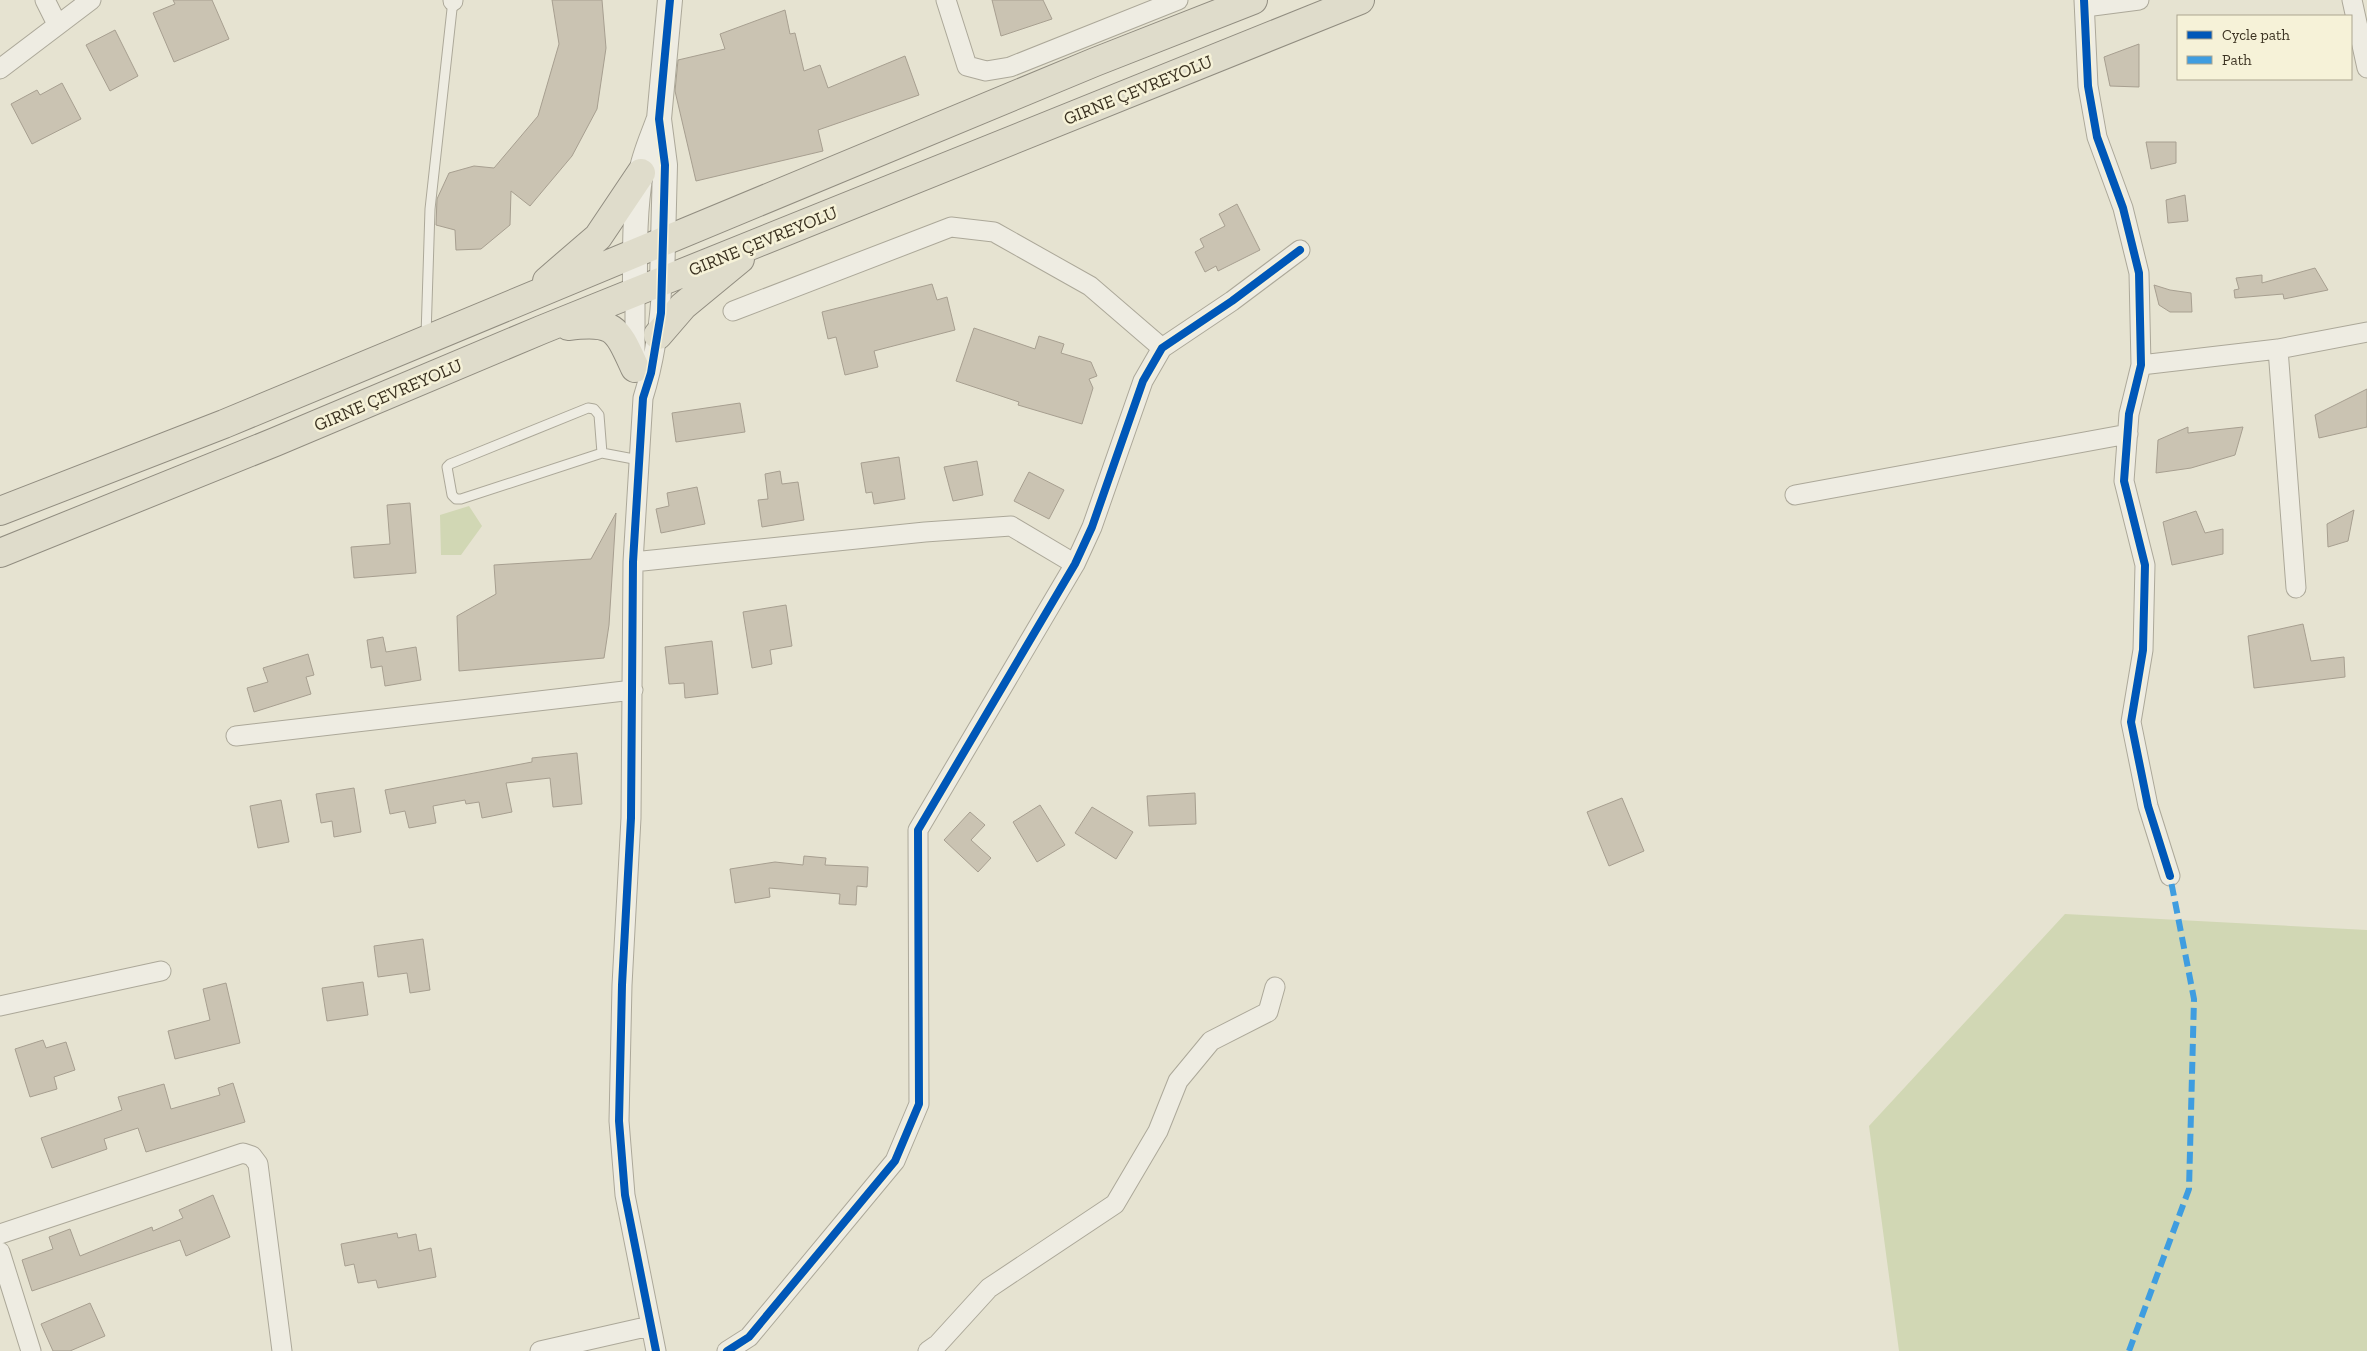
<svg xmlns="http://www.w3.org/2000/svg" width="2367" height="1351" viewBox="0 0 2367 1351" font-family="'Zilla Slab',serif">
  <rect width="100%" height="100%" fill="#e6e3d1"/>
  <path fill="#d1d7b4" d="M469 506 482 526 461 555H441L440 515Z
    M2065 914 2367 930V1351H1899L1869 1126Z"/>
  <path fill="#cac3b2" stroke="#a79f90" d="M173 0H212L229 39 174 62 153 13 175 4Z
    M552 0H602L606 48 597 109 572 156 530 206 511 191 510 225 481 249 456 250 455 230 436 225 437 199 449 173 474 166 494 168 538 116 559 44Z
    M992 0H1043L1052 19 1001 36Z
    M785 10 790 34 795 33 804 71 820 65 828 88 905 56 919 95 818 130 823 151 696 181 675 91 678 60 725 49 720 34Z
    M115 30 138 76 110 91 86 45Z
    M2139 44V87L2110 86 2104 57Z
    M62 83 81 119 32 144 11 104 37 90 40 95Z
    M2146 142H2176V163L2151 169Z
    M2185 195 2188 221 2168 223 2166 200Z
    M1237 204 1260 250 1218 271 1216 266 1205 272 1195 252 1204 247 1200 239 1225 226 1219 214Z
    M2315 268 2328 290 2284 299 2283 294 2235 298 2234 290 2239 289 2236 278 2262 275V283Z
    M932 284 937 300 947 297 955 330 874 351 878 367 845 375 836 337 828 339 822 312Z
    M2154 285 2170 290 2191 293 2192 312H2170L2159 305Z
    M974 328 1035 349 1039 336 1064 344 1061 353 1091 362 1097 376 1089 379 1093 388 1082 424 1018 405 1019 402 956 381Z
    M2367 389V427L2319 438 2315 415Z
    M740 403 745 432 676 442 672 413Z
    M2188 427V433L2243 427 2235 455 2191 468 2156 473 2158 440Z
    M899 457 905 499 874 504 872 492 866 493 861 463Z
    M977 461 983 495 953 501 944 467Z
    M780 471 782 484 798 482 804 520 762 527 758 500 768 499 765 474Z
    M1029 472 1064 490 1049 519 1014 501Z
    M697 487 705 524 661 533 656 509 669 506 667 493Z
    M410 503 416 573 354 578 351 547 390 544 387 505Z
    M2354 510 2348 541 2328 547 2327 524Z
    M2196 511 2205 533 2223 529V554L2172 565 2163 522Z
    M616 513 609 625 604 658 459 671 457 616 496 594 494 565 591 559Z
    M786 605 792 646 770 650 772 664 752 668 743 612Z
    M2303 624 2311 661 2344 657 2345 677 2254 688 2248 636Z
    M383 637 386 652 416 647 421 680 385 686 382 666 371 668 367 640Z
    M712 641 718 694 685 698 684 683 669 684 665 647Z
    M308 654 314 675 306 677 311 694 254 712 247 688 268 682 263 668Z
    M577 753 582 804 553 807 550 778 506 783 512 812 482 818 479 802 466 804 465 800 433 806 436 823 409 828 405 811 390 814 385 790 532 762V758Z
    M354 788 361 832 334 837 332 821 321 823 316 794Z
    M1195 793 1196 824 1149 826 1147 796Z
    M1622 798 1644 851 1609 866 1587 812Z
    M281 800 289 842 258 848 250 806Z
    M1040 805 1065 845 1037 862 1013 822Z
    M1092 807 1133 832 1116 859 1075 833Z
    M970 812 985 825 971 840 991 858 978 872 944 840Z
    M804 856 826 858 825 865 868 867 867 887 857 886 856 905 839 904 840 894 769 888 770 897 735 903 730 869 775 862 803 865Z
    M423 939 430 990 410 993 407 973 378 977 374 946Z
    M363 982 368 1015 327 1021 322 988Z
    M226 983 240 1043 175 1059 168 1031 210 1020 203 989Z
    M43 1040 46 1048 66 1042 75 1070 54 1077 57 1089 30 1097 15 1049Z
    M233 1083 245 1122 146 1152 138 1128 104 1139 107 1149 52 1168 41 1138 122 1110 118 1097 164 1084 171 1109 220 1095 218 1088Z
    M213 1195 230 1237 186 1256 180 1240 32 1291 22 1260 53 1249 49 1237 70 1229 80 1256 152 1227 153 1231 183 1218 179 1210Z
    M397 1233 398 1238 416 1234 419 1251 431 1248 436 1277 378 1288 376 1280 358 1283 354 1264 345 1266 341 1244Z
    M90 1303 105 1336 70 1351H53L41 1324Z"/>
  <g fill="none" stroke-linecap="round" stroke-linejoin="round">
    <defs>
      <path id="service" d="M426 336 430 209 453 0
        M602 453 599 415 594 409 588 408 450 464 447 467 452 495 456 499H461L602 453 639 460"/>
      <path id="minor" d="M45 0 57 24
        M453 0V1
        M946 0 967 66 986 71 1010 67 1178 0
        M2084 0 2088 86 2097 137 2123 208 2139 273 2141 365 2129 414 2124 481 2145 565 2143 650 2131 722 2148 806 2170 876
        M2352 0 2367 68
        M2085 7 2139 0
        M0 69 91 0
        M733 311 951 227 994 232 1090 286 1162 348
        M2278 349 2296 588
        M635 361V294
        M2141 365 2278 349 2367 332
        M1795 495 2128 434
        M633 562 925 532 1011 526 1075 564
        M236 736 633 690
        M0 1006 161 971
        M0 1234 243 1153 252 1156 258 1164 282 1351
        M0 1252 31 1351
        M540 1351 650 1326
        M656 1351 625 1195 619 1121 622 985 631 818 633 562 643 398C655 360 660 322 662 282
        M727 1351 749 1337 895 1161 919 1104 918 830 1075 564 1092 527 1143 381 1162 348 1232 301 1300 250
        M928 1351 938 1344 989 1288 1115 1204 1158 1131 1178 1081 1211 1041 1268 1012 1275 987"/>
      <path id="tertiary" d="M662 282 665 165 659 119 670 0
        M635 294C635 254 634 212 641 173 644 155 652 138 658 121"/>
      <path id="trunk" d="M547 281 598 237 641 173
        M568 326C615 320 617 329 635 368
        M658 335 683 306 740 259
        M0 511 224 424 1095 62 1253 0
        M0 553 275 442 541 330 1360 0"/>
    </defs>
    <use href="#service" stroke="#aca899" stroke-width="11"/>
    <use href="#minor" stroke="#aca899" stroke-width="21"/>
    <use href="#tertiary" stroke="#aca899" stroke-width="26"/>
    <use href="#trunk" stroke="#918d80" stroke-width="30"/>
    <use href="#service" stroke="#eeece2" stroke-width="9"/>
    <use href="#minor" stroke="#eeece2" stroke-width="19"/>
    <use href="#tertiary" stroke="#eeece2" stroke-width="24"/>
    <use href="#trunk" stroke="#dfdccb" stroke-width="28"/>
    <path stroke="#3f9de0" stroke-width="6" stroke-dasharray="12 6" stroke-linecap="butt" d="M2129 1351 2189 1189 2194 999 2170 876"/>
    <defs>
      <path id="cycleway" d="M2084 0 2088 86 2097 137 2123 208 2139 273 2141 365 2129 414 2124 481 2145 565 2143 650 2131 722 2148 806 2170 876
        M656 1351 625 1195 619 1121 622 985 631 818 633 562 643 398 651 373 661 313 665 165 659 119 670 0
        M727 1351 749 1337 895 1161 919 1104 918 830 1075 564 1092 527 1143 381 1162 348 1232 301 1300 250"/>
    </defs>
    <use href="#cycleway" stroke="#f6f2d8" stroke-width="11"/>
    <use href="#cycleway" stroke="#0057b8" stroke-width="8"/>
  </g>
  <g text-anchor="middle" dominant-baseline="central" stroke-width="5" stroke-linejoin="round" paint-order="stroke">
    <g font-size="18" fill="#3b3221" stroke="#f6f2d8">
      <text transform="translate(1138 90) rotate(-22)">GIRNE ÇEVREYOLU</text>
      <text transform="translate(763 241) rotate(-22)">GIRNE ÇEVREYOLU</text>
      <text transform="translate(388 395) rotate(-23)">GIRNE ÇEVREYOLU</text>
    </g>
  </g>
  <rect x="2177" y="15" width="175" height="65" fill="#f6f2d8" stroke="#aba58f"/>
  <rect x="2187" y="31" width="25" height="8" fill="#0057b8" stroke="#aba58f"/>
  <text x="2222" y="40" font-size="15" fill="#3b3221">Cycle path</text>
  <rect x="2187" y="56" width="25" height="8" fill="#3f9de0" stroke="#aba58f"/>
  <text x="2222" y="65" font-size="15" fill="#3b3221">Path</text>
</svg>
